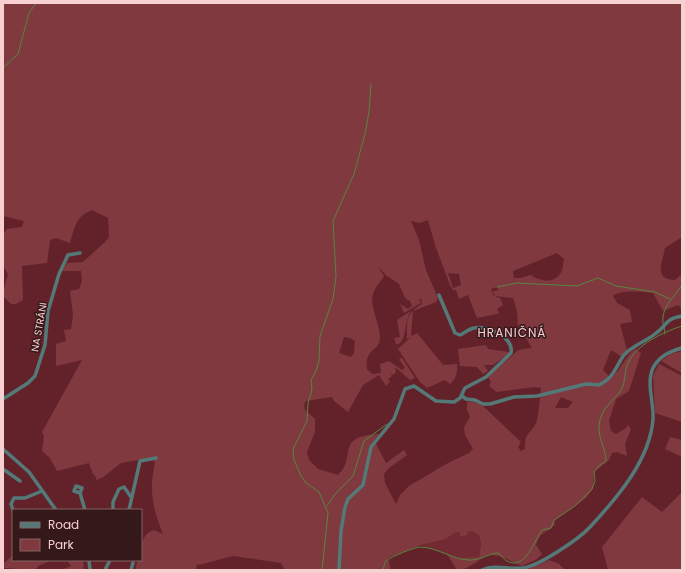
<svg xmlns="http://www.w3.org/2000/svg" width="685" height="573" viewBox="0 0 685 573" font-family="Poppins,sans-serif">
  <rect width="100%" height="100%" fill="#63222a"/>
  <path fill="#732a33" d="M471 531 479 535 481 544 479 557 458 558 421 545 446 539 454 533 459 532 461 537Z"/>
  <path fill="#80393f" fill-rule="evenodd" d="M3 3H682V237L665 248C663 262 652 279 675 280L682 274V309L678 305 663 311 653 293C642 292 621 289 613 296L617 303 630 310 632 322 620 324 627 350 622 357 611 350 603 370 611 378C621 370 625 356 635 349L641 353 629 391 616 399 609 421 611 431 616 434 625 429 628 425 631 429 625 444 627 456 617 452 612 453 609 460 594 472 593 489 586 498 554 521 555 524C547 535 542 528 536 545L542 554 537 559 522 566C513 562 501 555 491 555 480 556 471 570 457 570L447 554 458 558 479 557 481 544 479 535 471 531 468 532 467 535 461 537 459 532 454 533 446 539 421 545 388 558 391 570H285L281 563 233 556 199 565 197 564 196 570H135L138 560H141C141 549 141 533 154 530L163 534C152 507 149 490 155 462L151 458 121 463 102 478 96 480V477L93 474 89 463 57 471 50 458 42 451 44 436 42 432 82 360 56 366V344L66 341 64 330 71 329 73 315 70 291 79 289 82 281 81 271H62L67 263 83 262 105 242 109 237 108 218 92 210C75 217 75 227 70 243L56 238 50 240 47 263 22 266 23 300 16 304H11L4 297V289L8 274 3 266V234L7 229 22 227 24 221 3 216ZM428 220 435 245 450 285 453 290H456L459 299 468 295 477 318 497 314 499 313 497 309 503 305 500 298 494 296 491 289 497 287 498 291 500 290 493 291 495 296 513 298 517 311 518 325 532 348C516 349 518 351 507 360 500 366 494 369 488 377L491 382 489 386 497 392 534 387 541 388C540 398 539 410 537 420 533 434 524 430 525 449L521 451 518 447 521 442 483 406 475 402H467V410L470 417 464 427 465 435 473 449 469 453 448 463 409 486 400 495 396 504 385 483 384 474 389 468 407 455 404 450 386 463 374 440 380 434C333 436 358 457 338 475L318 469 309 460 307 452 315 432V419L305 410 304 405 306 401 332 397 334 401 348 412 363 385 379 375 386 386 390 382 388 379 392 376 390 372 393 375 396 372 395 367 410 380 415 378 402 358 399 359 405 368 402 370 389 361 380 364 381 373 372 374 367 369C364 349 379 351 380 339 381 325 369 307 373 294 375 287 380 283 384 276L378 267 387 276 399 284 405 298 410 301 412 306 408 309 400 304 404 313 421 303 419 299H421L422 304C405 314 407 322 407 339L411 337 398 349 420 382 427 388 445 380 450 384C456 380 458 371 457 364L443 365 417 333 412 336 411 334 413 311 436 302 438 298 426 270 419 240 411 221 420 223ZM557 253 564 259C563 263 563 271 560 274 553 284 539 281 531 275L521 278H514L513 271ZM448 273 459 274 461 285 453 288ZM344 337 350 338 355 341 354 353 351 357 339 353ZM561 397 573 402 568 408H555Z
    M411 311C403 325 408 334 399 344H396L394 338 400 337 397 320Z
    M486 345 488 349 509 352V354L493 365H484L488 371 483 374 477 367 460 366 458 349Z
    M682 351V373L661 361 671 354Z
    M659 364 682 376V422L655 413 653 376Z
    M670 437 682 440V457L665 449Z
    M682 492V570H608L602 547 642 497 662 512Z
    M13 555V560H52L38 566 36 570 3 568V564Z
    M67 560H83L84 570H61L71 566Z
    M549 560 559 564 565 570H526Z"/>
  <g fill="none" stroke-linecap="round" stroke-linejoin="round">
    <path stroke="#578641" stroke-width="1" d="M681 3 682 5
      M3 68 18 54 29 13 36 3
      M497 287 517 283 577 286 598 278 616 286 655 292 670 299
      M663 324C661 306 674 298 682 285
      M664 327 665 334
      M327 506 335 494 353 476 364 441 387 424
      M322 570 328 513 319 492 306 483 301 476 294 460 293 449 307 421 308 403 312 390 311 380 316 371 319 361 320 336 333 299 336 276 333 221 354 174 365 134 369 112 371 84
      M383 570C384 567 384 564 386 561 390 557 415 547 420 547 436 547 452 559 468 560 479 561 487 554 498 553 502 555 503 559 507 561 525 571 534 541 542 530L551 528 554 520 575 506 592 489 595 481 594 472 599 466 606 461C606 449 598 439 599 426 601 407 612 403 621 390 626 382 624 371 628 363 636 345 663 332 682 326"/>
    <path stroke="#547979" stroke-width="3.5" d="M462 396 466 399 475 400 483 404H490L514 397 537 396 586 384 599 385C615 377 615 367 624 355 633 345 645 342 655 334 667 326 664 319 682 316
      M3 399 28 383 35 376 45 345 48 311 59 274 68 255 80 253
      M3 449 29 472 56 510
      M3 469 20 481
      M80 493 74 491 76 486 82 488 80 493 85 510
      M13 510 11 504 14 498H25L42 491
      M113 510V502L119 489 124 487 131 497
      M129 510 140 461 156 458
      M89 560 90 570
      M105 570 110 560
      M131 570 133 563
      M339 570 341 531 345 507 348 499 363 485 371 447 394 419 405 389 414 386 436 401 454 402 460 398 465 388 486 377 511 353C514 337 487 325 474 328 469 329 464 333 460 335L455 333 439 295
      M482 570C496 564 509 570 523 568 539 566 579 539 590 527 617 498 650 460 653 419 654 403 646 383 653 368 659 356 670 351 682 348"/>
  </g>
  <g text-anchor="middle" dominant-baseline="central" stroke-width="3" stroke-linejoin="round" paint-order="stroke">
    <g font-size="10" fill="#f9d0d1" stroke="#35181a">
      <text transform="translate(39 327) rotate(-80)">NA STRÁNI</text>
    </g>
    <g font-size="12" letter-spacing="1" fill="#f9d0d1" stroke="#35181a">
      <text x="512" y="332">HRANIČNÁ</text>
    </g>
  </g>
  <rect width="685" height="573" fill="none" stroke="#f9d0d1" stroke-width="8"/>
  <rect x="12" y="509" width="130" height="52" fill="#35181a" stroke="#836263"/>
  <rect x="20" y="522" width="20" height="6" fill="#547979" stroke="#836263"/>
  <text x="48" y="529" font-size="12" fill="#f9d0d1">Road</text>
  <rect x="20" y="539" width="20" height="12" fill="#80393f" stroke="#836263"/>
  <text x="48" y="549" font-size="12" fill="#f9d0d1">Park</text>
</svg>
